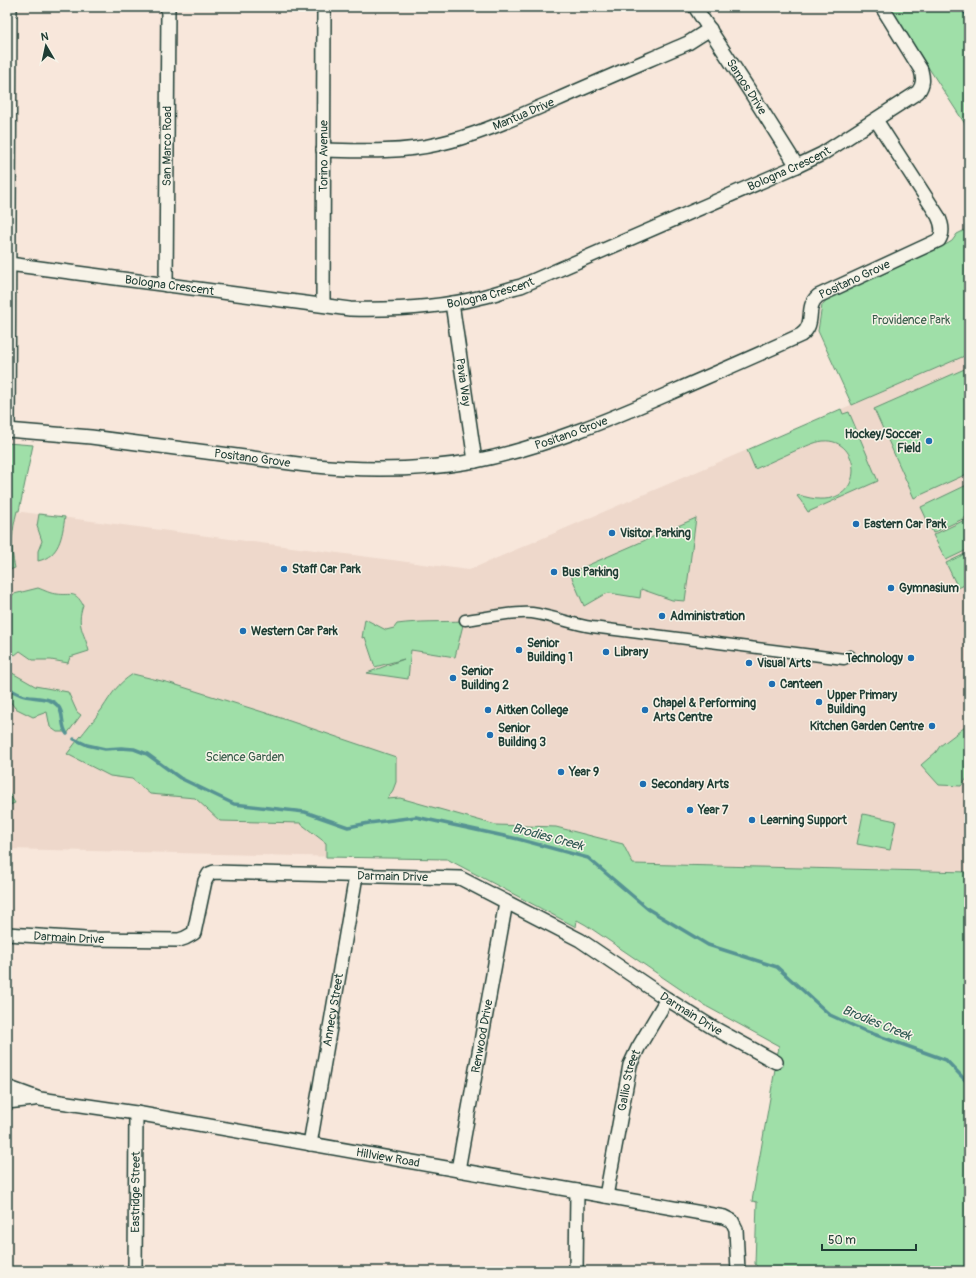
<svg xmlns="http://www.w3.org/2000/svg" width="976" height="1278" viewBox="0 0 976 1278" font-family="Pangolin,sans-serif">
  <rect width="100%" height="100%" fill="#f8e7db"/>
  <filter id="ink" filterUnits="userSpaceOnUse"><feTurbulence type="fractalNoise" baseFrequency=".025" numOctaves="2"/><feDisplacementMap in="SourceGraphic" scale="8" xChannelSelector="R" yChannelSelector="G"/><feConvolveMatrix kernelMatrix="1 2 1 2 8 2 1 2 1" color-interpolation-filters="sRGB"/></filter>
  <g filter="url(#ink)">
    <path fill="#eed8cb" d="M969 354V872L7 849V510L469 570Z"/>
    <path fill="#9fdfa8" stroke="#5f8e6e" d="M889 7H969V130Z
      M969 228V354L852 405 818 331 822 305 830 296 947 244 952 241 957 234Z
      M969 367V473L914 498 874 409Z
      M841 409 843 414 849 412 878 481 808 512 801 501 797 496 799 495C868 518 865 437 823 441 814 442 805 447 797 450 783 456 769 463 755 469L747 450Z
      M7 443 33 445 19 511H17C12 531 10 548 15 568L7 571Z
      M969 484V516L933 533 921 507Z
      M39 514 65 517C62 536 60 556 38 561V551L42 541 37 526Z
      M696 518 685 601 672 600 641 589 640 598 609 593 603 595 584 606 570 573Z
      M969 518V549L946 560 933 535Z
      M969 552V583L958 588 946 563Z
      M38 588C44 590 51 594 57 594 71 596 75 590 83 605 76 626 84 631 89 651L70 657 68 663 51 660H33L20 651 15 655 7 649V599L14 594Z
      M365 619 386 630 394 628 397 624C419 621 441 622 464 621L455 657 411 650 408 679 367 673 404 659 375 667 365 637 362 638Z
      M7 670 35 686 68 692 77 712 81 715 67 734 65 732H57L50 727 47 712 33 717 15 708 7 697Z
      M133 674 170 683 266 713 396 757V782L393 790 387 799 400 798 496 825 556 827 623 844 633 864 969 872V1271H761L755 1264 757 1202 752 1201 779 1046 702 1004 586 925 577 920 576 927 447 859 326 857V843L300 823 220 821 195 798 150 794 132 779 110 776 67 754C78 739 91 724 102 709 112 694 117 684 133 674Z
      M969 724V776L961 786 939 785 921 765 936 752 940 746Z
      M7 790 15 803 7 806Z
      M863 814 896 821 890 850 857 844Z"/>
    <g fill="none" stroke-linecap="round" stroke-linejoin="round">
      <path stroke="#569393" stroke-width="3.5" d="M964 7 965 13 969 18
        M7 687C11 690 16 693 21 695 31 699 49 696 57 705 65 712 60 726 67 734
        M74 739 87 745 105 749 121 748 134 749 147 754 180 778 234 804 305 812 348 827 369 823 416 817 518 839 588 858 648 909 708 945 777 967 830 1015 865 1031 946 1060 969 1084"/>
      <defs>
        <path id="pedestrian" d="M465 620C484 618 514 611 532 613 553 616 572 624 592 627L836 658 844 659 850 656"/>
        <g id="minor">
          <path id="s1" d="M695 7 751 93 797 166"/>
          <path id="s2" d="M323 150C361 151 400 153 438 144 479 135 516 117 554 101 599 81 644 62 688 43L710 29"/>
          <path id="s3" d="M9 264 350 309C394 310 439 308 482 297 495 294 508 289 521 286L797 166 822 154 918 92C924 84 923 78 921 70L882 7"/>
          <path id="s4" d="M166 285 168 7"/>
          <path id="s5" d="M452 303 475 461"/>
          <path id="s6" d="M323 305 324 7"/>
          <path id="s7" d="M7 430 91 437 306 465C362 471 419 471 475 461 545 447 611 419 677 390 718 372 760 354 801 335 817 323 804 308 818 296L939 240C944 232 942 224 938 216L876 120"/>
          <path d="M8 430 10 7"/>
          <path id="s8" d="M7 934 86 939 179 940 185 938 194 933 205 881 209 874 214 872 460 878 580 940 667 999 712 1027 776 1062"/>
          <path id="s9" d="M7 1087 40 1099 136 1113 724 1217 732 1221 736 1229 738 1271"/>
          <path d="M7 1102 34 1099"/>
          <path id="s10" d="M310 1144 356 876"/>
          <path id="s11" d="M458 1170 506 902"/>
          <path id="s12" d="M606 1196 630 1065 638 1048 667 999"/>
          <path id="s13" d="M135 1271 136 1113"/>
          <path d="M576 1271 577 1191"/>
        </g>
      </defs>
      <use href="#pedestrian" stroke="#1f3d34" stroke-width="13"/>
      <use href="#minor" stroke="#1f3d34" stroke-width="16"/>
      <use href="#pedestrian" stroke="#f7f3e8" stroke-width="10"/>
      <use href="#minor" stroke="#f7f3e8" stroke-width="13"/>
    </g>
  </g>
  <g fill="#1f6fb2" stroke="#f7f3e8" stroke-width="1.5">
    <circle cx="929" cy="441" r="4"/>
    <circle cx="856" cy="524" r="4"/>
    <circle cx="612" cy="533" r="4"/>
    <circle cx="284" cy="569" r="4"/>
    <circle cx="554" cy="572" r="4"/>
    <circle cx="891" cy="588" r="4"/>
    <circle cx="662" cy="616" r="4"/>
    <circle cx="243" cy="631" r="4"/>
    <circle cx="519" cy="650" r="4"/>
    <circle cx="606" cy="652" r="4"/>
    <circle cx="911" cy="658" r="4"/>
    <circle cx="749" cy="663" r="4"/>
    <circle cx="453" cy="678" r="4"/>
    <circle cx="772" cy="684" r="4"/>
    <circle cx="819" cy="702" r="4"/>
    <circle cx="488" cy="710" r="4"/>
    <circle cx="645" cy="710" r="4"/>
    <circle cx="932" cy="726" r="4"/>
    <circle cx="490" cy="735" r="4"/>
    <circle cx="561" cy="772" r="4"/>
    <circle cx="643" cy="784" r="4"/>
    <circle cx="690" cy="810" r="4"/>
    <circle cx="752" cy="820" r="4"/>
  </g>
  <g text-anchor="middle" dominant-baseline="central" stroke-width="3" stroke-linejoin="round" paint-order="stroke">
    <g font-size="12" fill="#1f3d34" stroke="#f7f3e8">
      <text stroke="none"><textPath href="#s1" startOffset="95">Samos Drive</textPath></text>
      <text stroke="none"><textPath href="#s2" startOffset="206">Mantua Drive</textPath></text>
      <text stroke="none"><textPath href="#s4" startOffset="139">San Marco Road</textPath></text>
      <text stroke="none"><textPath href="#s6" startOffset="149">Torino Avenue</textPath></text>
      <text stroke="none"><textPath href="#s3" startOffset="810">Bologna Crescent</textPath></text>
      <text stroke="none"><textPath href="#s7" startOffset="905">Positano Grove</textPath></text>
      <text stroke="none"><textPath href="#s3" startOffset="162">Bologna Crescent</textPath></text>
      <text stroke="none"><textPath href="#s3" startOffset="486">Bologna Crescent</textPath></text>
      <text stroke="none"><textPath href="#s5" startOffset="80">Pavia Way</textPath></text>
      <text stroke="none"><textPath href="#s7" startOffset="571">Positano Grove</textPath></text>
      <text stroke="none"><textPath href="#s7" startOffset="247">Positano Grove</textPath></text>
      <text stroke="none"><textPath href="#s8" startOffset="434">Darmain Drive</textPath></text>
      <text stroke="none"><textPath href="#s8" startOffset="62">Darmain Drive</textPath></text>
      <text stroke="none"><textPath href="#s10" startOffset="136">Annecy Street</textPath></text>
      <text stroke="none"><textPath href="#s8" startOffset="770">Darmain Drive</textPath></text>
      <text stroke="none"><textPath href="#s11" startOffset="136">Renwood Drive</textPath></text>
      <text stroke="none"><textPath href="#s12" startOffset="118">Gallio Street</textPath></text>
      <text stroke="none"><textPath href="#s9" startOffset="388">Hillview Road</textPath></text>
      <text stroke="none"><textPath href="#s13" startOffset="79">Eastridge Street</textPath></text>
    </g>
    <g font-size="12" fill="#395d4b" stroke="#f7f3e8">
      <text x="911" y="320">Providence Park</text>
      <text x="245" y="757">Science Garden</text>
    </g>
    <g font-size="12" font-weight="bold" fill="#1f3d34" stroke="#f7f3e8" text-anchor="start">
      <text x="921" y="434" text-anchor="end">Hockey/Soccer<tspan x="921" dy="14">Field</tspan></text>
      <text x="864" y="524">Eastern Car Park</text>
      <text x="620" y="533">Visitor Parking</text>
      <text x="292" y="569">Staff Car Park</text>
      <text x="562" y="572">Bus Parking</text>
      <text x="899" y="588">Gymnasium</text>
      <text x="670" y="616">Administration</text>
      <text x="251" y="631">Western Car Park</text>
      <text x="527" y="643">Senior<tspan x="527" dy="14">Building 1</tspan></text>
      <text x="614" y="652">Library</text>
      <text x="903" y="658" text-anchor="end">Technology</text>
      <text x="757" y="663">Visual Arts</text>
      <text x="461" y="671">Senior<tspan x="461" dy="14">Building 2</tspan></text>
      <text x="780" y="684">Canteen</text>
      <text x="827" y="695">Upper Primary<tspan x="827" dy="14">Building</tspan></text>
      <text x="653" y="703">Chapel &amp; Performing<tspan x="653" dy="14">Arts Centre</tspan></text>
      <text x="496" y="710">Aitken College</text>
      <text x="924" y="726" text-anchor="end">Kitchen Garden Centre</text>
      <text x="498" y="728">Senior<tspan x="498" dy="14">Building 3</tspan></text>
      <text x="569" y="772">Year 9</text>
      <text x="651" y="784">Secondary Arts</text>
      <text x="698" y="810">Year 7</text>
      <text x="760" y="820">Learning Support</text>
    </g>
    <g font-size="13" font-style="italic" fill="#315a54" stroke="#f7f3e8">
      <text transform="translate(548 837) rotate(15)">Brodies Creek</text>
      <text transform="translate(877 1023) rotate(22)">Brodies Creek</text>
    </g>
  </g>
  <rect width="976" height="1278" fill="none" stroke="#f7f3e8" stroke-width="24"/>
  <rect x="12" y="12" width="952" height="1254" fill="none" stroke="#1f3d34" stroke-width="1.5" filter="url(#ink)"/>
  <g transform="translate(46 46) rotate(351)" stroke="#f7f3e8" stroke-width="3" paint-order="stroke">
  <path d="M0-3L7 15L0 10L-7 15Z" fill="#1f3d34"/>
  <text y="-6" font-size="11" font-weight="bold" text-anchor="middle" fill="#1f3d34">N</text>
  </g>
  <path d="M822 1244v6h94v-6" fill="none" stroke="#1f3d34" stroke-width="2"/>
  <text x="828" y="1244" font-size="12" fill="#1f3d34" stroke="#f7f3e8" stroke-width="3" paint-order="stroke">50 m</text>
</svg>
